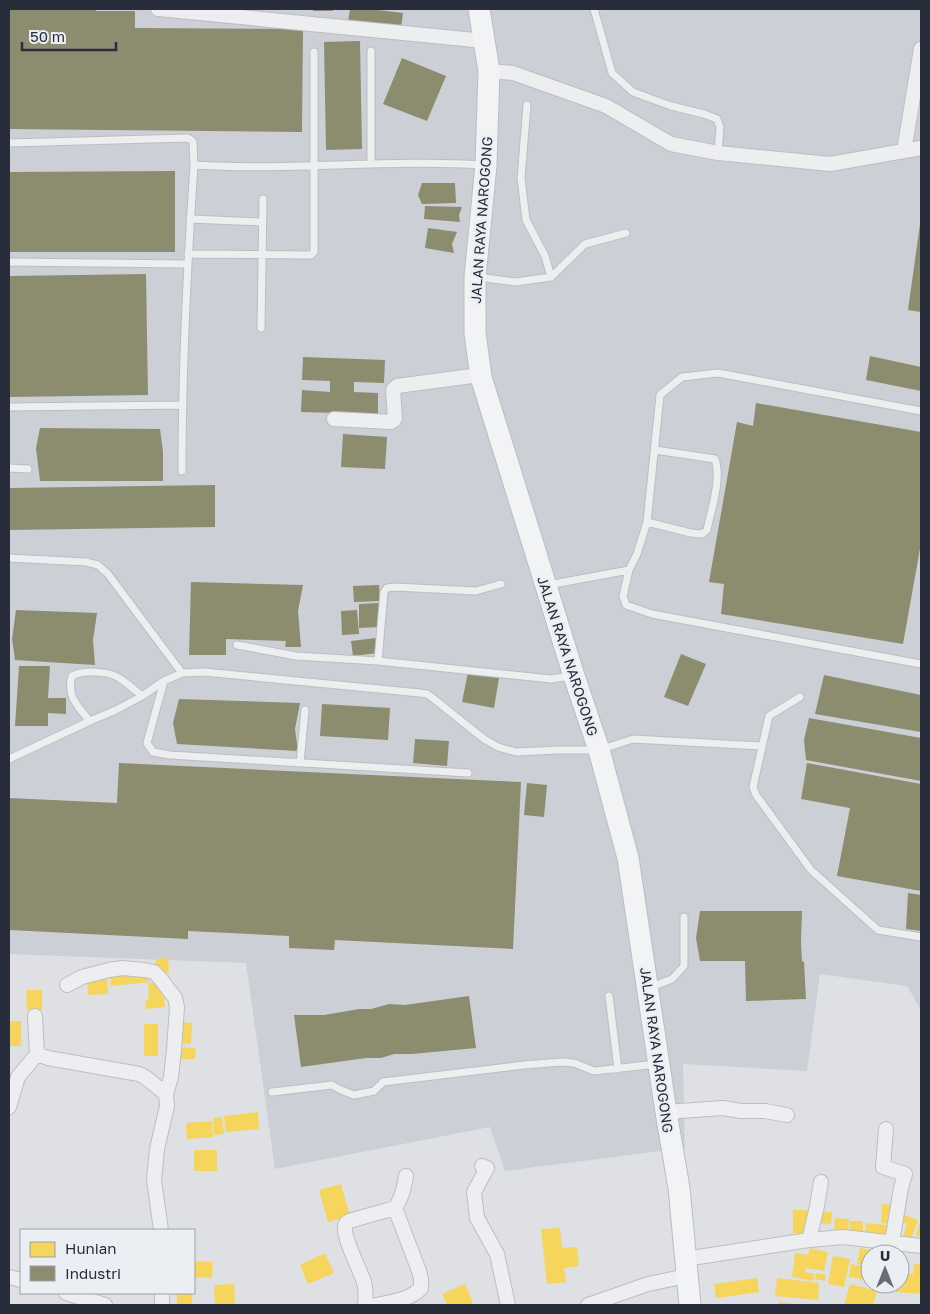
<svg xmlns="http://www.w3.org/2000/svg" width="930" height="1314" viewBox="0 0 930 1314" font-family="'Golos Text',sans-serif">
  <rect width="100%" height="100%" fill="#dee0e3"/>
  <path fill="#cccfd6" d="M9 9H921V1010L907 986 820 974 807 1071 683 1064 685 1148 505 1171 490 1127 275 1169 246 963 9 954Z"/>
  <path fill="#f6d55c" d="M168 958 169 973 156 974 155 959Z
    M147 971 149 982 111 986 110 975Z
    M107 976 108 994 88 995 87 977Z
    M163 982 165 1007 146 1009 145 1000H149L148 983Z
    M26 990H42V1010H27Z
    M9 1021H21V1046H9Z
    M179 1022 192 1023 191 1044 178 1043Z
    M144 1024H158V1056H144Z
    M177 1047 196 1048 195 1059H176Z
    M258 1112 259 1129 226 1132 224 1116Z
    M222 1117 224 1134 214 1135 213 1118Z
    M212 1121 213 1137 187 1139 186 1123Z
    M194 1150H217V1171H194Z
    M341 1184 350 1216 328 1222 319 1190Z
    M882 1204 894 1205 893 1224 881 1223Z
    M793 1210H807V1233H793Z
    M819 1211 832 1212 831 1224 818 1223Z
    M902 1214 918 1220 911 1239 903 1236 907 1224 899 1221Z
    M835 1218 849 1219 848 1234H834Z
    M921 1219V1236L916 1235Z
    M850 1221H863V1233H850Z
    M866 1223 893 1226 892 1238 865 1234Z
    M560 1228 562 1248 577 1247 579 1266 564 1268 566 1282 547 1284 541 1229Z
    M810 1248 828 1252 824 1271 806 1268 805 1272 814 1274 813 1281 792 1277 795 1253 808 1255Z
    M860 1248 872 1250 871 1254H870L869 1265 857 1264Z
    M325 1253 334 1273 308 1284 300 1265Z
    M833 1256 850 1259 844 1287 828 1284Z
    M194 1261 213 1262 212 1278 194 1277Z
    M851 1264 869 1267 866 1280 849 1277Z
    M914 1264H921V1294L896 1292V1284H900V1273L913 1274Z
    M816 1273 826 1275 825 1281 815 1279Z
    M757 1278 759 1292 716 1298 714 1284Z
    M777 1278 819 1283 818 1300 775 1296Z
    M234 1284 235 1305H215L214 1285Z
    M465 1284 473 1303 468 1305H447L442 1294Z
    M850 1284 877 1291 873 1305H844Z
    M177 1293H192V1305H177Z
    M779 1302 796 1304V1305H778Z"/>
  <path fill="#8c8c6e" d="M9 9H96V11H135V28L303 29 302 132 9 129Z
    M313 9H333V11H313Z
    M350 9H370L403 13 401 29 348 22Z
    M360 41 362 149 326 150 324 42Z
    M402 58 446 76 427 121 383 104Z
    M175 171V252H9V172Z
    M422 183H455L456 203 422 204 418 195Z
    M425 206 462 207 459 215 460 222 424 219Z
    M920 224H921V312L908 310Z
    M428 228 457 232 452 244 454 253 425 248Z
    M146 274 148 395 9 397V276Z
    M870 356 921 367V391L866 380Z
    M303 357 385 360 384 383 354 382V392L378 393V414L301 412 302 390 330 392V381L302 380Z
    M756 403 921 432V543L903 644 721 614 724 584 709 582 737 422 753 426Z
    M40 428 160 429 163 452V481H40L36 448Z
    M343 434 387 437 385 469 341 467Z
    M215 485V527L9 530V488Z
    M191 582 303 585 298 611 301 647H285L286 641 226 639V655H189Z
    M379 585 380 601 354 602 353 586Z
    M379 603 380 627 359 628V604Z
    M16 610 97 613 93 640 95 665 15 660 12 639Z
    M357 610 359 634 342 635 341 611Z
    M376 638 378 653 353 656 351 641Z
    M681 654 706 664 688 706 664 697Z
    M19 666H50L48 698H66V714L48 713V726H15Z
    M468 672 499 678 494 708 462 702Z
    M824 675 921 695V732L815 714Z
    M179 699 300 703 295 729 298 751 177 744 173 723Z
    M322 704 390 708 388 740 320 736Z
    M809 718 921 738V781L806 760 804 740Z
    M415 739 449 741 447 766 413 763Z
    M119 763 521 782 513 949 335 940 334 950 289 948V936L188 931V939L9 930V798L117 803Z
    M807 763 921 784V891L837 876 850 808 801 799Z
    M527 783 547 785 544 817 524 815Z
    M908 893 921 895V931L906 929Z
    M700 911H802L801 942 802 961 804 962 806 999 746 1001 745 961H700L696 938Z
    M469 996 476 1048 412 1054H394L381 1058H366L301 1067 294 1015H324L359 1009H371L389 1004 405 1005Z"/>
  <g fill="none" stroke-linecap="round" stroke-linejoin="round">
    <defs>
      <path id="lane" d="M594 9 612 73 633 92 671 106 704 114 717 119 720 127 718 153
        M371 51V163
        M527 105 521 178 526 220 545 256 551 277
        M9 143 187 138 190 139 193 142 194 165C290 171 387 159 484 165
        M190 219 262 222
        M188 254 311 255 314 252V52
        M9 262 187 264
        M478 277 515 282 551 277 585 244 626 233
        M261 328 263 199
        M9 407 182 405
        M921 411 718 373 682 377 660 395 647 522 637 554 629 570 623 596 626 605 652 614 921 664
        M9 468 28 469
        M182 471C182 369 187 267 194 165
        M647 522 691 533 702 534 707 530C711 510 722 479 715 459L655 450
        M9 558 86 562 98 565 108 574 182 673 204 672 420 693 427 694 434 699 484 739 498 747 516 752 557 750H599L633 739 761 746
        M548 585 629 570
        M237 645 296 656 378 661 551 679 571 676
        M378 661 384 592 387 588 395 587 476 591 501 584
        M164 681 147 743 153 752 170 755 468 773
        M800 697 769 716 753 787 756 795 811 870 878 930 921 937
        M90 721C78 707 66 696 72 676 82 670 109 671 119 678 127 683 135 690 142 696
        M9 759 90 721 116 710 142 696 164 681 182 673
        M300 763 305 710
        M651 987 672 979 684 966V917
        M609 996 618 1069
        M272 1092 332 1085 341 1090 354 1095 374 1091 383 1082 524 1065 562 1062 574 1063 594 1071 648 1065 656 1066"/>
      <path id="street" d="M158 9 485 41
        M489 71 513 73 606 106 671 144 718 153 830 164 921 148
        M904 151 921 49
        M334 419 391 422 394 420 395 418 393 390 397 386 472 376 481 377
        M67 985 82 977 109 970 122 968 144 970 154 972 159 977 175 998 177 1007 174 1050 171 1077 166 1094 167 1106 157 1149 154 1180 161 1230
        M35 1016 37 1054
        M9 1107 18 1077 37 1054 48 1058 139 1074 145 1077 166 1094
        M666 1112 723 1108 741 1111H765L787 1115
        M886 1129 883 1167 905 1174 901 1188 892 1242
        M482 1166 487 1168 474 1192 477 1218 497 1254 508 1305
        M809 1240 817 1206 821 1182
        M685 1259 809 1240 843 1237 921 1246
        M9 1277 21 1280
        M66 1293 105 1305
        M162 1305V1293
        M365 1305C366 1297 366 1290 364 1282 360 1270 343 1237 345 1227 345 1223 346 1223 349 1221L395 1208C402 1198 404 1188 406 1176
        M376 1305C391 1302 410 1300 421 1288V1279L419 1271 395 1208
        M588 1305 648 1284 687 1276"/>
      <path id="primary" d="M479 9 489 71 486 165 475 277V333L481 377 574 676 599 750 628 858 666 1112 679 1188 690 1305"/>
    </defs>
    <use href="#lane" stroke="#bcbec1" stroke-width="9"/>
    <use href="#street" stroke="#bcbec1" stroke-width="16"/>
    <use href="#primary" stroke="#bbbdc0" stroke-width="23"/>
    <use href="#lane" stroke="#edeef0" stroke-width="7"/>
    <use href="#street" stroke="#edeef0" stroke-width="14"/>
    <use href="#primary" stroke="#f2f3f4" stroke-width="21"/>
  </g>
  <g text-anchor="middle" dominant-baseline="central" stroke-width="5" stroke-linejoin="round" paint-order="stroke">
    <g font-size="14" fill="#272d3a" stroke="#ebeef3">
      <text transform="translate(481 220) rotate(-86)">JALAN RAYA NAROGONG</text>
      <text transform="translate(568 656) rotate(72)">JALAN RAYA NAROGONG</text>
      <text transform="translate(657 1050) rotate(82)">JALAN RAYA NAROGONG</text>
    </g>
  </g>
  <rect width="930" height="1314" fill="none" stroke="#272d3a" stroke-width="20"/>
  <rect x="20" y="1229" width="175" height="65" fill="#ebeef3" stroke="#9da1a9"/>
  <rect x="30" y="1242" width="25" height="15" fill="#f6d55c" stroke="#9da1a9"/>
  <text x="65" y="1254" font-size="15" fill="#272d3a">Hunian</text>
  <rect x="30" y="1266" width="25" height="15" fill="#8c8c6e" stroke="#9da1a9"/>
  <text x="65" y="1279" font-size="15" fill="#272d3a">Industri</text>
  <g transform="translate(885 1269)"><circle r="24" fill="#ebeef3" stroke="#9da1a9"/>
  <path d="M0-4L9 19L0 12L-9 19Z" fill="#676c75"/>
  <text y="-8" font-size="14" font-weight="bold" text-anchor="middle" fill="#272d3a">U</text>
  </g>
  <path d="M22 42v8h94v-8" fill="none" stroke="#272d3a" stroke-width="2.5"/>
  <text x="30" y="42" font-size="15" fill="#272d3a" stroke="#ebeef3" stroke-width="4" paint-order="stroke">50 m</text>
</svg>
